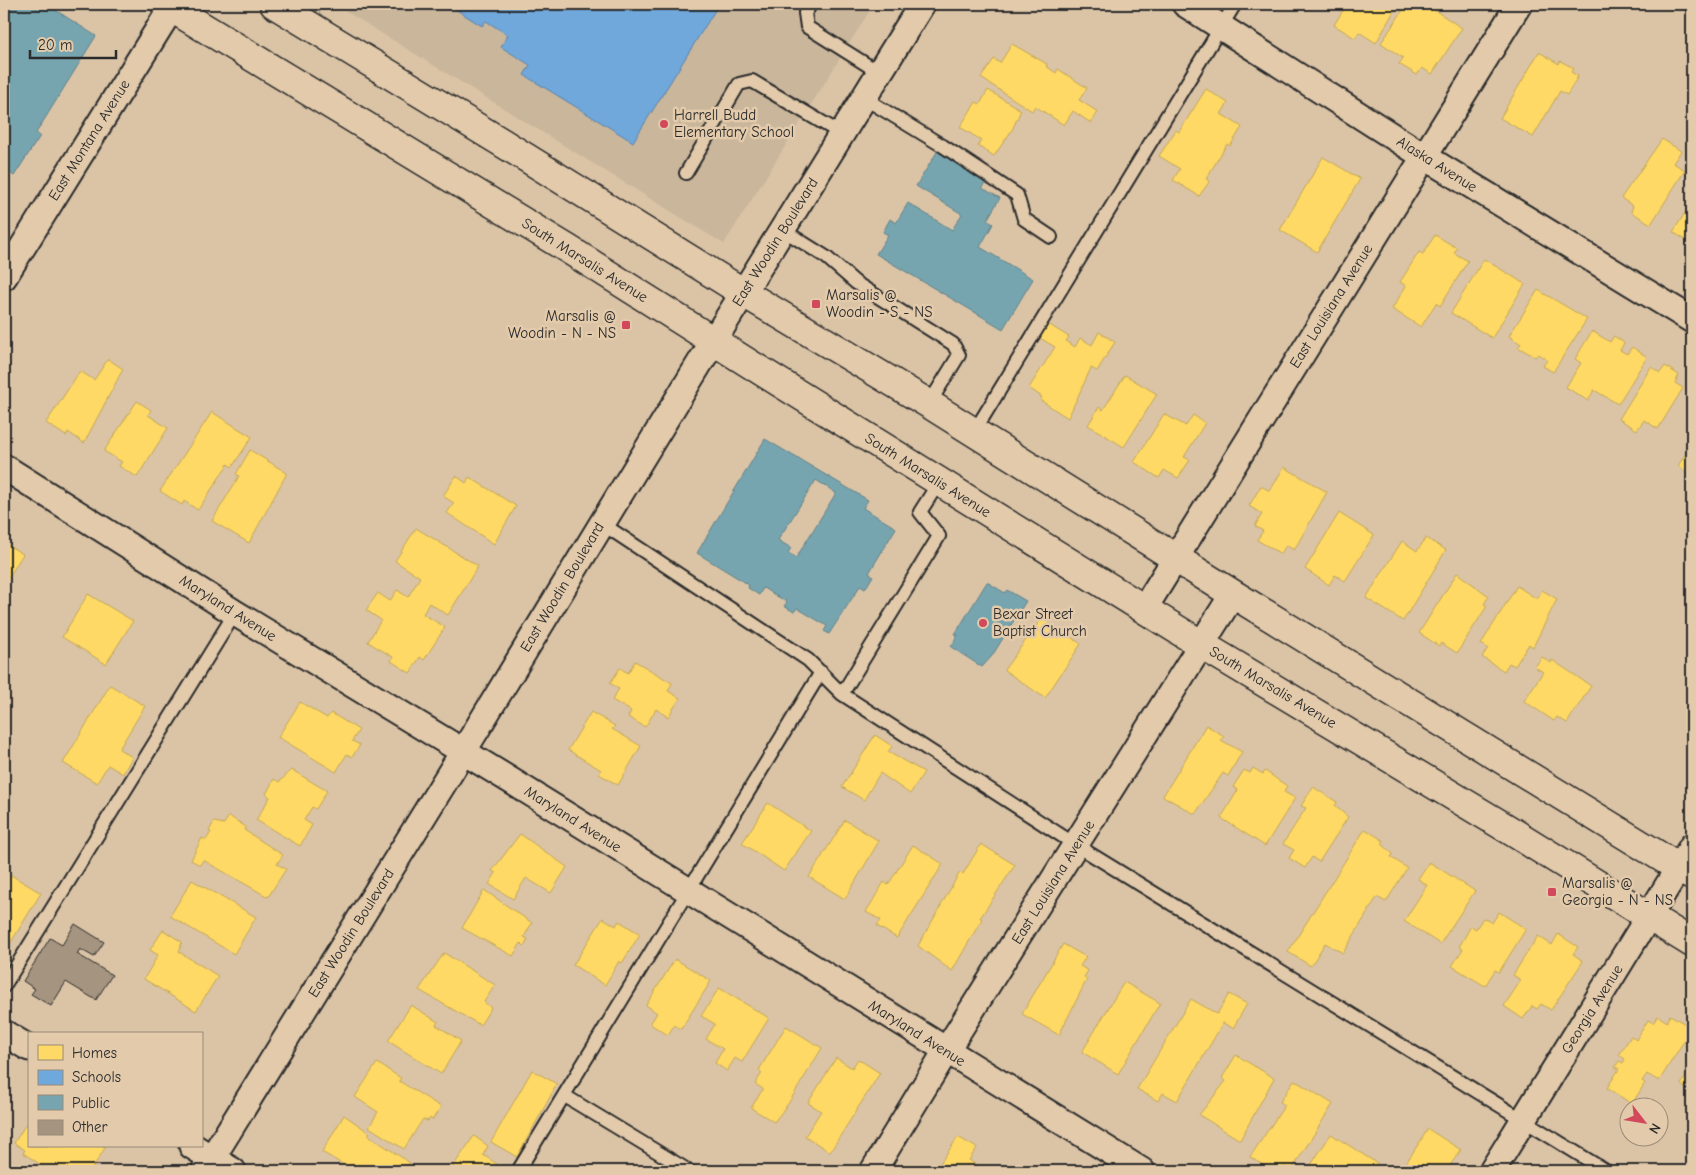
<svg xmlns="http://www.w3.org/2000/svg" width="1696" height="1175" viewBox="0 0 1696 1175" font-family="'Comic Neue',sans-serif">
  <rect width="100%" height="100%" fill="#dbc4a6"/>
  <filter id="ink" filterUnits="userSpaceOnUse"><feTurbulence type="fractalNoise" baseFrequency=".02" numOctaves="2"/><feDisplacementMap in="SourceGraphic" scale="10" xChannelSelector="R" yChannelSelector="G"/><feConvolveMatrix kernelMatrix="1 2 1 2 8 2 1 2 1" color-interpolation-filters="sRGB"/></filter>
  <g filter="url(#ink)">
    <path fill="#cab69b" d="M334 4H874L724 244Z"/>
    <path fill="#ffd966" stroke="#bfa554" d="M1347 4H1398L1376 43 1359 32 1355 38 1334 25Z
      M1407 4H1425L1462 28 1432 74 1422 68 1417 75 1399 64 1403 58 1381 43Z
      M1012 44 1047 64 1046 66 1056 73 1058 69 1087 88 1079 100 1098 112 1091 123 1073 111 1064 125 1035 106 1032 111 981 78 994 59 1000 63Z
      M1539 52 1559 64 1560 61 1574 68 1571 72 1578 76 1567 95 1560 91 1533 137 1500 118Z
      M1206 89 1228 103 1221 114 1242 127 1230 146 1227 144 1206 179 1210 181 1199 196 1173 180 1180 169 1159 156 1176 130 1179 132Z
      M988 90 1021 110 1012 130 994 156 978 146 981 140 960 127 976 102 980 104Z
      M1662 139 1681 151 1673 163 1685 170 1651 224 1631 212 1633 206 1621 198Z
      M1323 157 1360 179 1317 252 1280 230Z
      M1692 202V244L1673 232Z
      M1435 235 1457 248 1454 253 1468 261 1440 306 1436 303 1421 327 1392 309 1406 286 1400 282 1419 252 1423 254Z
      M1484 259 1525 284 1492 338 1451 313Z
      M1538 290 1587 319 1553 372 1543 366 1547 360 1538 354 1535 357 1518 347 1521 344 1509 336Z
      M1048 324 1069 337 1066 341 1075 347 1080 338 1092 345 1099 332 1115 342 1097 371 1091 368 1068 418 1040 400 1042 397 1029 388 1055 347 1040 338Z
      M1592 331 1610 342 1614 336 1624 343 1620 350 1627 354 1632 347 1647 357 1618 404 1594 390 1588 401 1566 387 1581 363 1575 359Z
      M108 359 123 369 84 443 68 432 66 436 46 423 80 371 94 380Z
      M1665 366 1679 375 1675 383 1683 388 1658 429 1644 420 1637 430 1619 419 1651 367 1660 373Z
      M1125 375 1157 394 1124 447 1088 425 1099 407 1103 410Z
      M137 401 151 410 148 415 168 428 137 477 119 466 122 462 104 451Z
      M212 412 252 437 232 467 228 464 198 510 184 501 182 505 160 491Z
      M1164 414 1186 426 1193 415 1205 423 1184 457 1190 460 1178 478 1164 470 1159 478 1134 462Z
      M1692 443V476L1678 466Z
      M250 450 287 473 249 543 212 521 239 476 236 474Z
      M1284 467 1327 492 1294 550 1286 545 1281 554 1257 540 1263 531 1255 526 1262 514 1249 506 1261 486 1270 491Z
      M456 476 466 483 469 477 516 506 494 544 447 513 454 503 443 496Z
      M1339 513 1374 535 1345 581 1335 575 1329 585 1305 569Z
      M416 528 478 566 448 615 429 603 423 614 445 627 424 660 420 657 410 673 391 661 393 657 368 642 381 620 366 610 378 593 390 601 397 590 408 597 420 577 395 561Z
      M1426 538 1446 550 1403 621 1366 598 1402 541 1417 551Z
      M4 543 23 554 4 585Z
      M1457 573 1489 596 1484 604 1487 606 1457 653 1441 643 1439 646 1419 633Z
      M1517 586 1537 599 1542 590 1557 599 1533 647 1529 644 1515 666 1509 663 1504 671 1482 657 1488 648 1481 644Z
      M88 594 133 621 106 664 62 637Z
      M1042 618 1081 644 1045 698 1004 670Z
      M1542 657 1551 663 1552 660 1591 686 1567 723 1557 717 1554 721 1524 701 1543 672 1535 667Z
      M635 661 672 683 668 691 680 698 668 717 656 709 645 727 628 717 631 711 612 700 619 689 610 683 620 668 628 673Z
      M110 685 145 706 119 749 132 757 123 774 108 765 97 783 63 763Z
      M300 702 327 718 331 713 359 730 352 741 360 745 352 757 347 754 336 772 278 737Z
      M591 712 615 726 612 729 641 746 618 785 599 774 601 770 568 750Z
      M1206 725 1224 736 1221 740 1242 752 1228 776 1223 773 1195 814 1163 796Z
      M875 735 892 746 888 752 924 772 910 794 880 773 864 800 842 787Z
      M1253 768 1263 774 1265 771 1287 786 1284 792 1295 798 1265 846 1221 818 1238 790 1233 787 1244 770 1250 773Z
      M292 770 327 791 316 809 312 807 304 820 312 825 300 846 256 820 270 797 266 794 274 779 279 782Z
      M1313 787 1337 802 1335 806 1348 817 1319 862 1312 857 1305 868 1289 858 1294 850 1283 844 1306 808 1301 806Z
      M768 803 811 831 784 871 742 843Z
      M229 816 246 827 244 830 283 855 277 864 286 869 268 897 203 860 200 865 191 860 202 838 206 840 211 832 209 831 214 822 224 824Z
      M845 820 879 841 845 899 809 877Z
      M1365 829 1384 841 1382 844 1393 854 1391 857 1407 868 1386 902 1377 897 1343 953 1325 943 1311 966 1288 952Z
      M520 834 567 867 551 893 526 878 513 899 489 884 496 873 492 871Z
      M981 844 1015 865 980 918 982 919 952 971 918 946 960 872 963 874Z
      M913 845 943 864 897 938 877 926 881 920 866 912 884 882 888 885Z
      M1429 862 1475 891 1440 944 1404 921 1427 885 1418 879Z
      M11 875 41 893 8 947 4 944V887Z
      M192 880 256 917 234 954 170 916Z
      M484 890 532 923 524 937 528 939 524 946 521 943 513 956 462 928Z
      M1499 912 1526 929 1499 972 1495 970 1485 986 1452 966 1463 949 1459 947 1471 926 1476 929 1483 918 1492 923Z
      M603 918 616 926 619 921 640 934 622 963 619 961 605 985 573 965Z
      M163 930 182 942 179 952 218 976 196 1011 144 979 158 955 150 950Z
      M1558 934 1578 947 1573 954 1583 961 1551 1010 1541 1004 1537 1009 1532 1006 1523 1019 1504 1006 1521 980 1513 975 1538 936 1552 945Z
      M1063 944 1086 957 1080 966 1088 971 1084 977 1087 979 1059 1035 1022 1014Z
      M444 953 495 985 484 1002 491 1008 480 1025 419 990Z
      M675 959 711 981 681 1029 674 1025 668 1035 650 1024 657 1013 646 1005Z
      M1124 982 1160 1003 1118 1074 1082 1052Z
      M719 988 769 1018 742 1062 735 1058 727 1071 715 1063 723 1049 706 1039 715 1024 701 1016Z
      M1229 994 1247 1004 1233 1028 1223 1023 1177 1101 1163 1093 1158 1101 1137 1089 1191 999 1217 1014Z
      M411 1005 438 1022 436 1025 461 1041 441 1074 388 1041Z
      M1670 1015 1692 1028 1659 1081 1647 1074 1642 1081 1645 1083 1632 1104 1607 1088 1619 1069 1615 1067 1619 1061 1623 1063 1625 1059 1619 1055 1631 1036 1636 1040 1648 1020 1653 1023 1658 1016 1667 1022Z
      M786 1026 822 1048 788 1104 774 1122 751 1108 763 1089 755 1084 762 1073 759 1070Z
      M1236 1055 1274 1078 1240 1140 1199 1115 1226 1081 1222 1078Z
      M836 1058 852 1068 858 1059 880 1073 830 1152 805 1136 821 1111 808 1103Z
      M377 1063 401 1078 399 1081 441 1107 432 1120 430 1118 428 1121 423 1119 404 1149 369 1127 378 1112 355 1097Z
      M1692 1065V1092L1681 1085Z
      M532 1070 557 1084 517 1157 491 1142Z
      M1294 1080 1333 1104 1291 1171 1284 1167 1281 1171H1273L1250 1157 1285 1105 1280 1102Z
      M344 1115 370 1133 368 1135 410 1163 405 1171H386L382 1169 380 1171H354L322 1152Z
      M26 1124 29 1126V1146H106L91 1171H63L52 1165 49 1170 23 1153 25 1150 14 1143Z
      M1428 1129 1461 1150 1446 1171H1401Z
      M1331 1134 1378 1164 1374 1171H1335L1333 1170 1332 1171H1307Z
      M474 1136 488 1146 483 1155 497 1164 493 1171H450Z
      M958 1137 977 1148 969 1160 985 1171H935Z"/>
    <path fill="#6fa8dc" stroke="#5b82a7" d="M447 4H719L633 142 524 75 530 65 501 47 508 35 486 21 482 26Z"/>
    <path fill="#76a5af" stroke="#608087" fill-rule="evenodd" d="M4 4H46L96 36 36 133 40 136 14 176 4 169Z
      M940 147 988 179 982 188 1000 198 987 220 993 224 980 247 1033 279 1003 329 876 254 888 235 883 232 890 219 896 223 908 203 952 230 962 214 916 186Z
      M765 439 868 500 863 508 896 528 869 573 873 576 865 589 860 586 829 634 824 631 827 626 797 608 794 612 784 606 787 602 763 588 759 595 748 588 749 585 697 553ZM816 480 836 493 796 558 788 553 791 548 778 540Z
      M987 582 1005 593 1007 590 1026 601 992 656 982 667 951 647 958 635 955 634Z"/>
    <path fill="#a49480" stroke="#2b2b2b" d="M75 924 104 942 94 957 80 949 77 954 112 975 96 1000 66 982 51 1006 31 994 35 989 23 981 50 938 62 945Z"/>
    <g fill="none" stroke-linecap="round" stroke-linejoin="round">
      <defs>
        <path id="service" d="M811 4 805 13 807 27 880 73
          M864 98 943 146 1017 195 1024 219 1051 237
          M686 173 739 84 752 81 842 134
          M783 230 826 257 856 283 953 344 959 355 929 404
          M974 432 1235 4
          M601 523 808 660 842 694 939 536 920 512 939 482
          M842 694 1076 845 1606 1171
          M4 986 235 613
          M565 1096 689 1171
          M518 1171 821 672"/>
        <path id="minor" d="M1185 4 1425 157 1692 320
          M4 277 174 4
          M4 467 235 613 500 774 1142 1171
          M1144 609 1519 4
          M4 1033 29 1048
          M192 1146 233 1171
          M204 1171 463 752 698 366 922 4
          M873 1171 946 1051 1233 594
          M1492 1171 1692 846"/>
        <path id="secondary" d="M165 4 568 249 750 364 1202 645 1508 829 1692 943
          M274 4 501 142 744 293 929 404 1233 594 1692 876"/>
      </defs>
      <use href="#service" stroke="#2b2b2b" stroke-width="16"/>
      <use href="#minor" stroke="#2b2b2b" stroke-width="29"/>
      <use href="#secondary" stroke="#2b2b2b" stroke-width="31"/>
      <use href="#service" stroke="#e2caab" stroke-width="12"/>
      <use href="#minor" stroke="#e2caab" stroke-width="25"/>
      <use href="#secondary" stroke="#e2caab" stroke-width="28"/>
    </g>
  </g>
  <g fill="#d1495b" stroke="#e2caab" stroke-width="2">
    <circle cx="664" cy="124" r="5"/>
    <rect x="811" y="299" width="10" height="10" rx="2.5"/>
    <rect x="621" y="320" width="10" height="10" rx="2.5"/>
    <circle cx="983" cy="623" r="5"/>
    <rect x="1547" y="887" width="10" height="10" rx="2.5"/>
  </g>
  <g text-anchor="middle" dominant-baseline="central" stroke-width="5" stroke-linejoin="round" paint-order="stroke">
    <g font-size="15" fill="#2b2b2b" stroke="#e2caab" text-anchor="start">
      <text x="674" y="115">Harrell Budd<tspan x="674" dy="17">Elementary School</tspan></text>
      <text x="826" y="295">Marsalis @<tspan x="826" dy="17">Woodin - S - NS</tspan></text>
      <text x="616" y="316" text-anchor="end">Marsalis @<tspan x="616" dy="17">Woodin - N - NS</tspan></text>
      <text x="993" y="614">Bexar Street<tspan x="993" dy="17">Baptist Church</tspan></text>
      <text x="1562" y="883">Marsalis @<tspan x="1562" dy="17">Georgia - N - NS</tspan></text>
    </g>
    <g font-size="15" fill="#2b2b2b" stroke="#e2caab">
      <text transform="translate(89 140) rotate(-58)">East Montana Avenue</text>
      <text transform="translate(1437 164) rotate(32)">Alaska Avenue</text>
      <text transform="translate(775 242) rotate(-58)">East Woodin Boulevard</text>
      <text transform="translate(585 260) rotate(32)">South Marsalis Avenue</text>
      <text transform="translate(1331 306) rotate(-58)">East Louisiana Avenue</text>
      <text transform="translate(928 475) rotate(32)">South Marsalis Avenue</text>
      <text transform="translate(562 587) rotate(-59)">East Woodin Boulevard</text>
      <text transform="translate(228 608) rotate(32)">Maryland Avenue</text>
      <text transform="translate(1273 687) rotate(31)">South Marsalis Avenue</text>
      <text transform="translate(573 819) rotate(32)">Maryland Avenue</text>
      <text transform="translate(1053 882) rotate(-58)">East Louisiana Avenue</text>
      <text transform="translate(351 933) rotate(-58)">East Woodin Boulevard</text>
      <text transform="translate(1592 1009) rotate(-58)">Georgia Avenue</text>
      <text transform="translate(917 1033) rotate(32)">Maryland Avenue</text>
    </g>
  </g>
  <rect width="1696" height="1175" fill="none" stroke="#e2caab" stroke-width="20"/>
  <rect x="10" y="10" width="1676" height="1155" fill="none" stroke="#2b2b2b" stroke-width="2" filter="url(#ink)"/>
  <rect x="28" y="1032" width="175" height="115" fill="#e2caab" stroke="#998a78"/>
  <rect x="38" y="1045" width="25" height="15" fill="#ffd966" stroke="#998a78"/>
  <text x="72" y="1058" font-size="15" fill="#2b2b2b">Homes</text>
  <rect x="38" y="1070" width="25" height="15" fill="#6fa8dc" stroke="#998a78"/>
  <text x="72" y="1082" font-size="15" fill="#2b2b2b">Schools</text>
  <rect x="38" y="1095" width="25" height="15" fill="#76a5af" stroke="#998a78"/>
  <text x="72" y="1108" font-size="15" fill="#2b2b2b">Public</text>
  <rect x="38" y="1120" width="25" height="15" fill="#a49480" stroke="#998a78"/>
  <text x="72" y="1132" font-size="15" fill="#2b2b2b">Other</text>
  <g transform="translate(1644 1122) rotate(121)"><circle r="24" fill="#e2caab" stroke="#998a78"/>
  <path d="M0-4L9 19L0 12L-9 19Z" fill="#d1495b"/>
  <text y="-8" font-size="14" font-weight="bold" text-anchor="middle" fill="#2b2b2b">N</text>
  </g>
  <path d="M30 50v8h86v-8" fill="none" stroke="#2b2b2b" stroke-width="2.5"/>
  <text x="38" y="50" font-size="15" fill="#2b2b2b" stroke="#e2caab" stroke-width="4" paint-order="stroke">20 m</text>
</svg>
